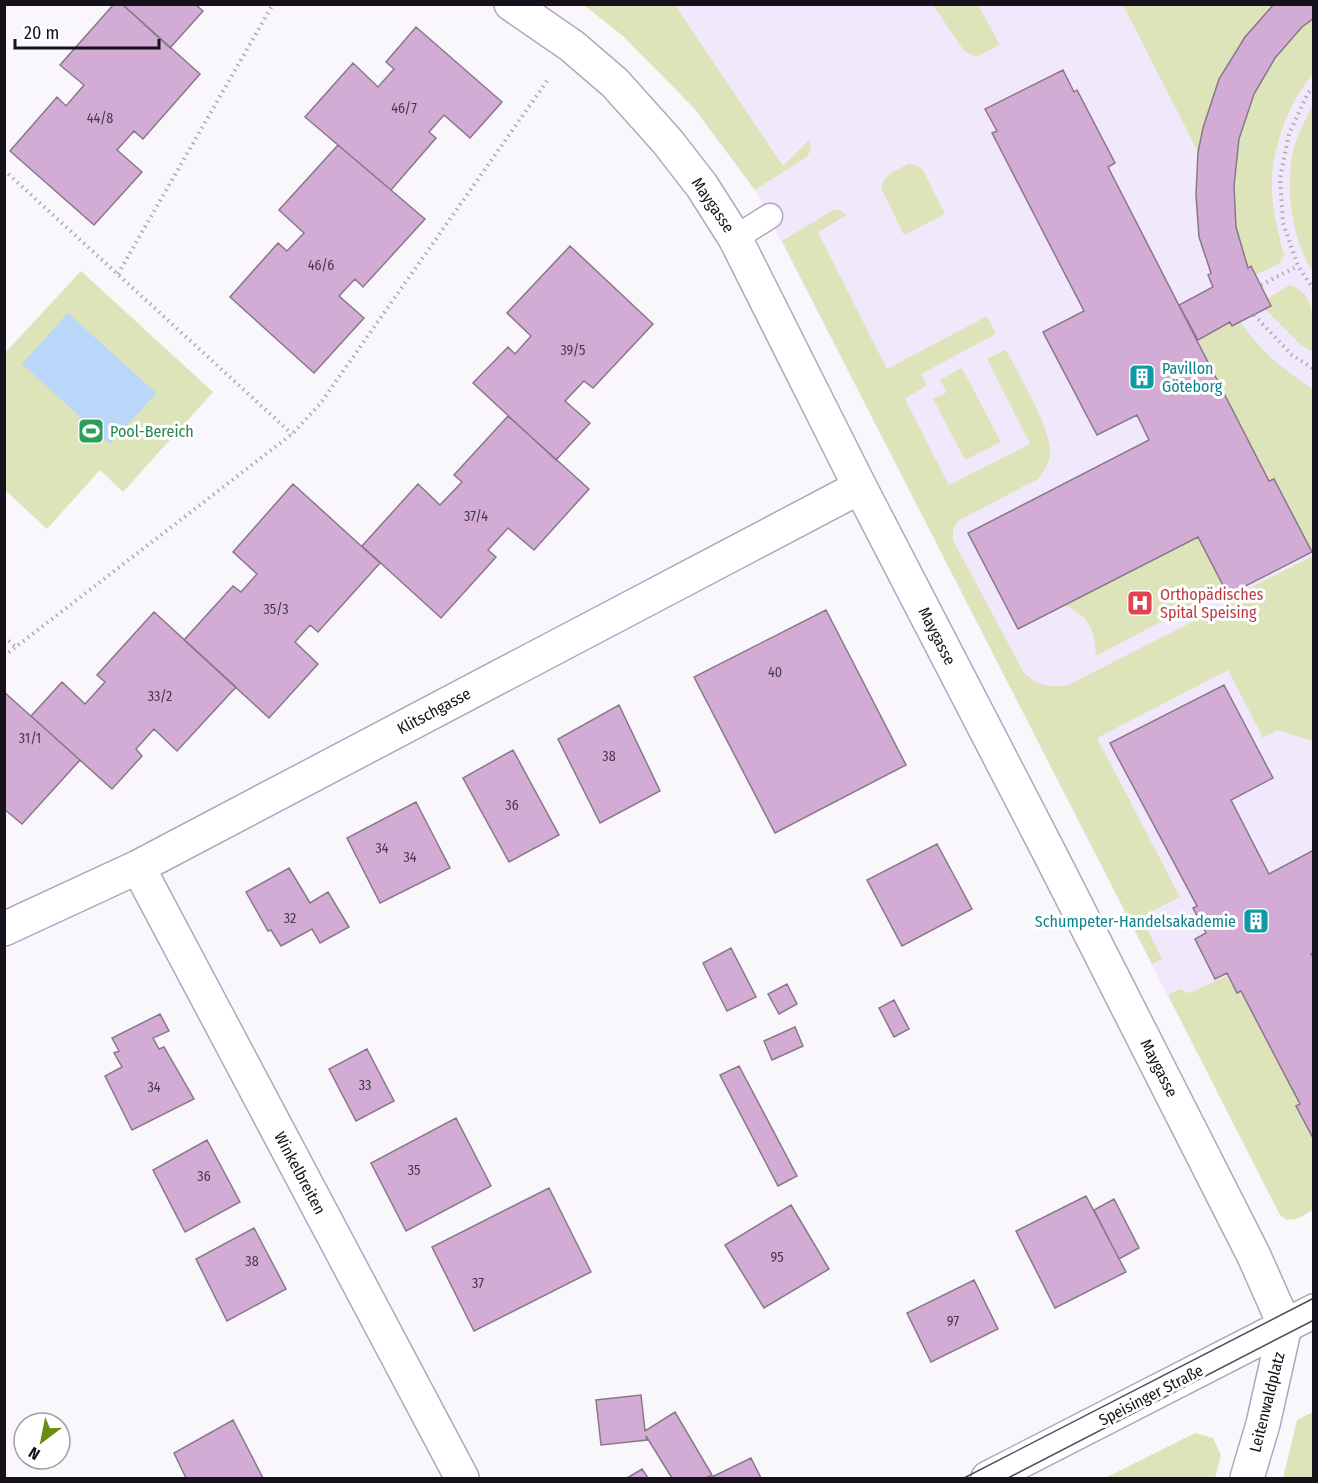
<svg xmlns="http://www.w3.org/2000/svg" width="1318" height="1483" viewBox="0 0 1318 1483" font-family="'Fira Sans Condensed',sans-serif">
  <rect width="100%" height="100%" fill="#f9f7fc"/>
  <path fill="#f2e8fc" d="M584 5H1313V1210L1294 1220H1286L1280 1215 755 190 694 108 623 36Z"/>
  <path fill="#dde4ba" d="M584 5H675L783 166 809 140 811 149 807 157 755 190 694 108 623 36Z
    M933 5H978L1000 45 976 57 964 51Z
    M1123 5H1274C1264 15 1254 25 1246 36 1220 69 1206 111 1198 152Z
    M1313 18V74C1289 102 1276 139 1272 176 1270 201 1278 232 1284 255L1280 263 1256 275 1251 267 1248 268C1244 255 1239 241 1236 228 1222 155 1254 63 1313 18Z
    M1313 104V272C1290 238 1283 177 1297 138 1302 126 1308 115 1313 104Z
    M908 164 917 165 923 170 945 214 904 235 882 190C881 175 896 171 908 164Z
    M833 210H839L847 215 818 232 887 369 987 316 996 334 921 374 927 385 905 399 949 485 1030 444 987 359 1005 350 1008 353C1019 376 1053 431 1050 454 1049 464 1044 471 1038 479L958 521 953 529V540L1024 673C1040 686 1048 688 1068 685L1235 600 1234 596 1313 556V741L1277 730 1263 738 1228 670 1097 738 1180 897 1141 917 1162 959 1152 964 782 241Z
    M81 271 213 392 123 492 100 470 47 529 5 490 4 354Z
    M1290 285C1318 294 1313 326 1313 352L1300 344 1265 309 1271 306 1268 298Z
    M1230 322H1240C1264 354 1280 367 1313 389V555L1274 479 1269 481 1198 340Z
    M962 368 1001 442 965 460 933 399 947 392 940 380Z
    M1198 537 1225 588 1096 656C1095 629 1089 616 1064 605Z
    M1228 975 1237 992 1241 991 1300 1104 1296 1106 1313 1140V1210C1301 1216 1292 1225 1280 1215L1168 995 1179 989 1190 993Z
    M1313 1412V1478H1283L1297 1420Z
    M1195 1433 1213 1438 1221 1455 1215 1478H1105Z"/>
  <path fill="#bad6f8" d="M68 313 156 393 110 444 22 364Z"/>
  <path fill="#d2acd4" stroke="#89778a" stroke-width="1.5" d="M114 4H122L200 74 143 139 134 131 117 150 142 172 94 225 10 151 57 97 66 106 84 85 60 65Z
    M122 4H195L203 11 170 48Z
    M1274 4H1314V18L1302 27 1275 58 1254 94 1239 139 1234 186 1236 227 1248 268 1251 266 1271 306 1232 326 1230 322 1198 340 1179 305 1213 287 1208 275 1211 273 1199 237 1196 195 1198 152 1203 128 1219 79 1245 37Z
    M416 27 502 102 470 138 444 115 429 132 436 138 391 190 305 117 353 63 378 87 394 69 386 62Z
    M1063 70 1074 92 1077 90 1115 163 1108 167 1269 481 1274 479 1312 552 1228 595 1198 537 1018 629 968 533 1149 440 1137 415 1097 435 1043 332 1084 311 992 133 997 131 985 109Z
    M338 145 425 219 363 287 355 279 339 296 364 318 314 373 230 297 278 243 287 251 304 233 279 210Z
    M570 246 653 324 593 388 584 381 565 401 590 423 556 460 473 383 508 347 515 354 531 336 507 313Z
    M508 416 589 489 534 550 508 528 488 550 496 557 441 618 362 546 418 484 440 505 462 482 454 475Z
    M293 484 380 563 318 632 310 625 295 642 318 664 269 718 184 640 233 586 241 592 257 574 233 552Z
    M826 610 906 765 775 833 694 677Z
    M154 612 236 687 177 751 154 729 136 749 142 756 112 789 31 716 62 682 85 704 105 682 97 675Z
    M1224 685 1273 778 1231 800 1269 874 1314 850V953L1311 954 1314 958V1140L1296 1106 1300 1104 1241 991 1237 993 1227 973 1215 979 1195 939 1206 933 1193 908 1197 906 1110 743Z
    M4 692 80 760 22 824 4 809Z
    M619 705 660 791 600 823 558 739Z
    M513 750 559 835 509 862 463 778Z
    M416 802 450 868 380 903 347 838Z
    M937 844 972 909 902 946 867 880Z
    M289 868 310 903 328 892 349 927 320 943 312 929 281 946 271 930 268 931 246 892Z
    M731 948 756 997 727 1011 703 963Z
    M787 984 797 1004 779 1014 768 994Z
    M894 1000 909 1029 894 1037 879 1008Z
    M160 1014 169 1031 153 1038 159 1049 164 1047 194 1099 132 1130 105 1076 122 1067 114 1053 119 1051 112 1038Z
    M795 1027 803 1046 772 1060 764 1041Z
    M367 1049 394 1101 356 1121 329 1069Z
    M739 1066 797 1176 778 1186 720 1075Z
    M456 1118 491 1186 406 1231 371 1163Z
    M207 1140 240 1202 185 1232 153 1170Z
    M549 1188 591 1272 474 1331 432 1247Z
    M1086 1196 1126 1272 1055 1308 1016 1231Z
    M1114 1199 1139 1248 1119 1259 1094 1210Z
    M791 1205 829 1269 764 1308 725 1245Z
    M254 1228 286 1289 227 1321 196 1259Z
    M974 1280 998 1329 931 1362 907 1313Z
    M641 1395 645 1431 675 1412 712 1475 706 1478H672L646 1436 647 1440 601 1445 596 1400Z
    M233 1420 263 1478H186L174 1453Z
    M751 1458 761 1478H710Z
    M642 1469 648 1478H627Z"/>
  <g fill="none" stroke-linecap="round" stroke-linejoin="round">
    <defs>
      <path id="service" d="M735 238 770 216"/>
      <path id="minor" d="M511 4 572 46 615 83 667 141 702 186 735 238 860 487 1050 854 1254 1256 1285 1326 1263 1424 1247 1478
        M138 867 462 1478
        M4 929 138 867 860 487"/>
      <path id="secondary" d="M988 1478 1314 1311"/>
    </defs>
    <use href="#service" stroke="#b2a6be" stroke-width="27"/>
    <use href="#minor" stroke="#b2a6be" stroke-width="36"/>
    <use href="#secondary" stroke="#b2a6be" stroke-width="36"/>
    <path stroke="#aca9af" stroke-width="4" stroke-dasharray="1.5 4.5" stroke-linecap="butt" d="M1314 87 1308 93 1289 134 1280 178 1283 223 1298 266 1314 290
      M4 170 292 434
      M118 274 273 4
      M1261 285 1298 266
      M1254 315 1292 355 1314 369
      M4 637 16 647
      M4 656 292 434 320 404 547 81"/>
    <use href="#service" stroke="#fff" stroke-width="24"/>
    <use href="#minor" stroke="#fff" stroke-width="33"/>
    <use href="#secondary" stroke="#fff" stroke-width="33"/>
    <path stroke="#534e56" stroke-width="1.5" d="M964 1478 1314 1298
      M1008 1478 1314 1320"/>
  </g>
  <defs>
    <symbol id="building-square" viewBox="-11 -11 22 22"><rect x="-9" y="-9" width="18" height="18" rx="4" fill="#0f9aa8" stroke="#fff"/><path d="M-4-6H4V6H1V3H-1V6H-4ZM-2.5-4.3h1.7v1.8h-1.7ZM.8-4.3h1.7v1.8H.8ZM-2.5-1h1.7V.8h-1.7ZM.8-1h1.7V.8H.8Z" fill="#fff"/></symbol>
    <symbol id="stadium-square" viewBox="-11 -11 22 22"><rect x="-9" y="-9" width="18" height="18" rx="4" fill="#2e9e5b" stroke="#fff"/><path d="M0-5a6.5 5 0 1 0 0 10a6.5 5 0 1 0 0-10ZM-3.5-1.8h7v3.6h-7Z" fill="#fff"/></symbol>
    <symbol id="hospital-square" viewBox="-11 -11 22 22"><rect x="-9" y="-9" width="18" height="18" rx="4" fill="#e0444e" stroke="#fff"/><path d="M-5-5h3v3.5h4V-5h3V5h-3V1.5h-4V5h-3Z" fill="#fff"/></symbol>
  </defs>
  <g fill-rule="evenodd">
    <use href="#building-square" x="1127" y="362" width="30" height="30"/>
    <use href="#stadium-square" x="76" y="416" width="30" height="30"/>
    <use href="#hospital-square" x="1125" y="588" width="30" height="30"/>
    <use href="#building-square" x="1241" y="906" width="30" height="30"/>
  </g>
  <g text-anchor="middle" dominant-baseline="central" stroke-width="6" stroke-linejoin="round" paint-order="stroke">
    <g font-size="14" fill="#453848">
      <text x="404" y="108">46/7</text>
      <text x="100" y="118">44/8</text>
      <text x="321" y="265">46/6</text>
      <text x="573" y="350">39/5</text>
      <text x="476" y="516">37/4</text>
      <text x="276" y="609">35/3</text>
      <text x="775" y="672">40</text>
      <text x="160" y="696">33/2</text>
      <text x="30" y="738">31/1</text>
      <text x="609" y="756">38</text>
      <text x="512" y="805">36</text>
      <text x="382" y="848">34</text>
      <text x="410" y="857">34</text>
      <text x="290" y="918">32</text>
      <text x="365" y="1085">33</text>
      <text x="154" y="1087">34</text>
      <text x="414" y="1170">35</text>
      <text x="204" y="1176">36</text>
      <text x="777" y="1257">95</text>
      <text x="252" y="1261">38</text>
      <text x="478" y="1283">37</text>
      <text x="953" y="1321">97</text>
    </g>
    <g font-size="16" fill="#16111a" stroke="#fff">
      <text transform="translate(713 205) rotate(56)">Maygasse</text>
      <text transform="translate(937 636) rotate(63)">Maygasse</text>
      <text transform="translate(434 711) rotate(-28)">Klitschgasse</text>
      <text transform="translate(1159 1068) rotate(63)">Maygasse</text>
      <text transform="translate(300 1173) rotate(62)">Winkelbreiten</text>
      <text transform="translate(1151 1395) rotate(-27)">Speisinger Straße</text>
      <text transform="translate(1267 1402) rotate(-76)">Leitenwaldplatz</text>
    </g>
    <g font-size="16" fill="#0d838f" stroke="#fff" text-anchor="start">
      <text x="1162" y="368">Pavillon<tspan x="1162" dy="18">Göteborg</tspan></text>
      <text x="1236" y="921" text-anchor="end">Schumpeter-Handelsakademie</text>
    </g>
    <g font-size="16" fill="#27864d" stroke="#fff" text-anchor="start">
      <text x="110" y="431">Pool-Bereich</text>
    </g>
    <g font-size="16" fill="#be3a42" stroke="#fff" text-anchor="start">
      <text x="1160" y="594">Orthopädisches<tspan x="1160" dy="18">Spital Speising</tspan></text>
    </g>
  </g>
  <rect width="1318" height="1483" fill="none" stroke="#16111a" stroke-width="12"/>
  <g transform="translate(42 1441) rotate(212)"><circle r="28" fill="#ffffff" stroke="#a2a0a3" stroke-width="1.5"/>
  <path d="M0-4.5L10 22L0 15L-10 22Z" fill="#6a8c11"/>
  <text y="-9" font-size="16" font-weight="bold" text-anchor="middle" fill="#16111a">N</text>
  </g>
  <path d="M15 39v9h144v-9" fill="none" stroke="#16111a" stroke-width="3"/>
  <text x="24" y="39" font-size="18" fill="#16111a" stroke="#ffffff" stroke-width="4.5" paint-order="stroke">20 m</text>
</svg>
